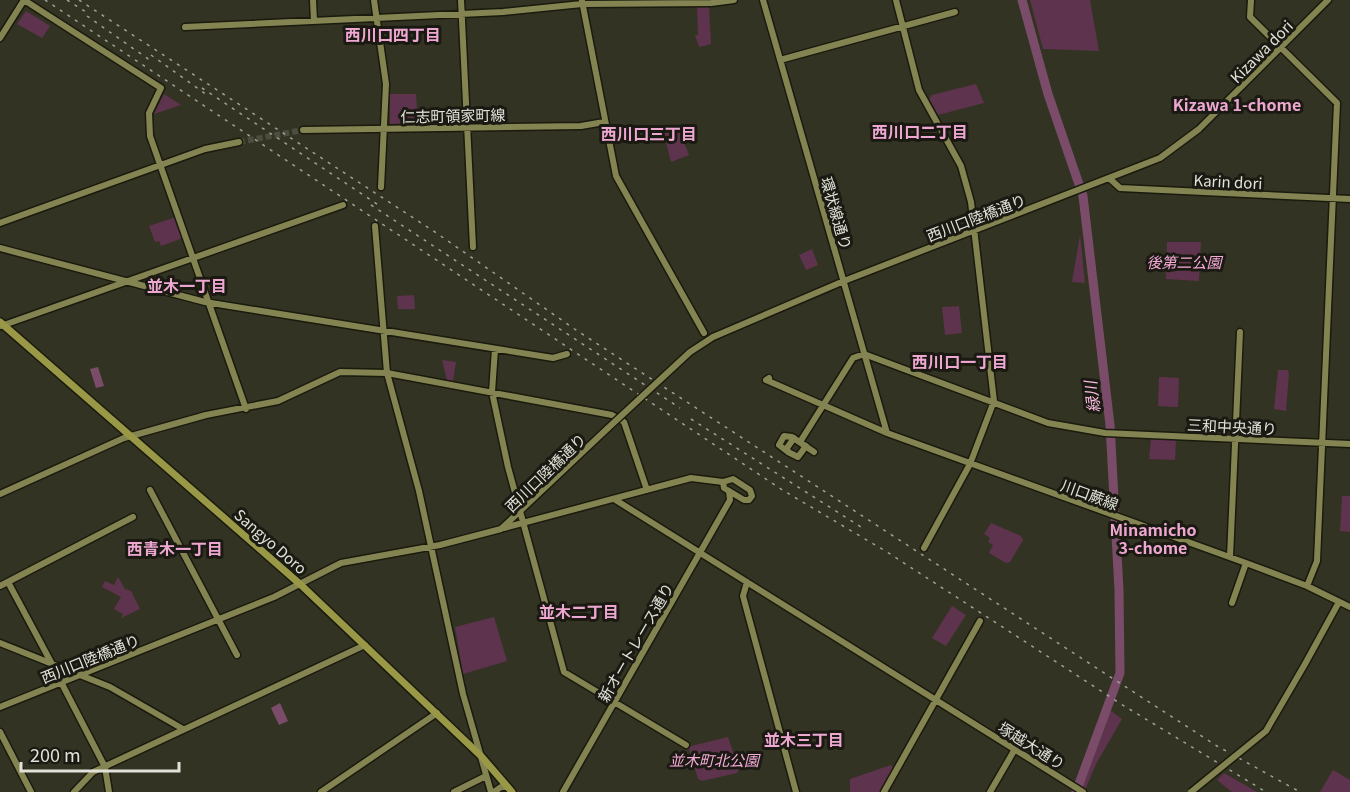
<svg xmlns="http://www.w3.org/2000/svg" width="1350" height="792" viewBox="0 0 1350 792" font-family="Georgia,'Noto Sans JP',serif">
  <rect width="100%" height="100%" fill="#333324"/>
  <path fill="#5e334d" d="M1030 0H1090L1099 51 1043 49Z
    M697 7H709L711 44 699 47 695 35H698Z
    M26 11 50 26 42 38 17 24Z
    M976 84 984 103 938 115 929 99 932 95Z
    M164 94 181 105 154 114Z
    M390 94H416L418 123 390 124Z
    M678 127 689 155 671 162 663 131Z
    M176 217 183 238 161 246 159 241 155 242 149 226Z
    M1080 235 1085 283 1072 282Z
    M1167 242H1201L1199 281 1166 279Z
    M812 249 818 265 806 270 799 255Z
    M414 295 415 309H398L397 296Z
    M959 306 962 333 945 335 942 307Z
    M442 360 456 362 453 381 447 380Z
    M1278 370H1288L1289 373 1286 411 1274 409Z
    M1159 377 1179 378 1178 407 1158 406Z
    M1151 439 1176 440 1175 460 1149 459Z
    M1342 496H1350V532L1340 531Z
    M991 523 1021 536 1023 540 1010 562 1006 563 989 553 993 545 988 542 990 538 984 534Z
    M118 577 125 589 131 591 140 609 121 618 123 614 114 609 121 597 102 587 105 581 114 585Z
    M952 606 966 615 946 646 932 638Z
    M494 617 507 661 463 674 455 627Z
    M1107 708 1122 719 1096 764 1085 790 1078 784Z
    M728 737 739 769 737 773 702 781 698 779 689 749 691 746Z
    M891 765 894 769 881 792H850V779Z
    M1333 770 1350 780V792H1320Z
    M1224 773 1257 792H1232L1217 780Z"/>
  <path fill="#7b4c69" d="M98 367 104 386 96 388 90 369Z
    M280 703 288 721 279 725 271 708Z"/>
  <g fill="none" stroke-linecap="round" stroke-linejoin="round">
    <path stroke="#7b4c69" stroke-width="9" d="M1022 0 1048 94 1083 196 1110 425 1119 590 1120 673 1076 792"/>
    <path stroke="#4d4d3f" stroke-width="6" stroke-dasharray="6 3" stroke-linecap="butt" d="M239 142 303 130"/>
    <defs>
      <path id="secondary" d="M24 0 161 88 149 113 150 136 246 409
        M313 0 314 21
        M374 0 386 84 381 187
        M461 0 473 247
        M763 0 887 433
        M896 0 919 90 961 166 971 202 994 401 970 464 924 548
        M1251 0 1250 17 1337 103 1317 561 1307 586
        M582 1 616 176 704 333
        M185 27 503 12 582 4 711 3 734 0
        M0 38 24 0
        M780 60 955 12
        M303 130 581 126 604 122
        M1109 178 1120 188 1350 199
        M0 223 205 149 239 142
        M375 226 387 373 419 491 463 694 491 792
        M0 248 205 302 553 358 567 354
        M1 326 343 205
        M713 337 844 281 1160 158 1199 129 1328 0
        M495 349 492 392 508 467 564 672 686 745
        M769 378 766 380 887 433 1246 563 1307 586 1350 607
        M794 438 787 448 788 452 798 457 806 446
        M800 442 853 358 864 354 1048 423 1105 433 1350 444
        M788 452 779 445 784 436 792 437 814 452
        M150 490 237 655
        M0 494 124 438 206 415 278 401 340 372 387 373 612 415 624 422 647 490
        M614 499 1083 792
        M504 528 691 478 723 482 733 479 750 490 752 496 749 500H744L724 488 723 482
        M1230 557 1240 332
        M8 582 52 664
        M747 582 743 596 796 792
        M0 586 133 517
        M1232 603 1246 563
        M0 643 110 687 183 729
        M1305 664 1339 602
        M61 682 105 767 109 792
        M0 707 274 597 341 563 440 545 501 529 608 428
        M0 732 31 792
        M74 792 93 772 365 645
        M321 792 437 713
        M454 792 486 776
        M494 792 501 787H508
        M563 792 730 500 729 491
        M884 792 980 621
        M990 792 1015 749"/>
      <path id="primary" d="M0 322 301 585 481 756 512 792"/>
    </defs>
    <use href="#secondary" stroke="#1a1a0d" stroke-width="9"/>
    <use href="#primary" stroke="#1a1a0d" stroke-width="10"/>
    <use href="#secondary" stroke="#848453" stroke-width="6"/>
    <use href="#primary" stroke="#999847" stroke-width="7"/>
    <path stroke="#a1a296" stroke-width="1.5" stroke-dasharray="3 6" stroke-linecap="butt" d="M45 0 784 491 887 552 1121 704 1266 792
      M67 0 86 12
      M79 0 435 232 576 330 1115 680 1217 746 1300 792
      M87 16 151 61
      M151 55 207 95
      M202 88 380 206
      M371 205 680 408
      M691 419 861 527"/>
    <defs>
      <path id="secondary-bridge" d="M608 428 690 352 713 337
        M1191 792 1266 731 1305 664"/>
    </defs>
    <use href="#secondary-bridge" stroke="#1a1a0d" stroke-width="9" stroke-linecap="butt"/>
    <use href="#secondary-bridge" stroke="#848453" stroke-width="6"/>
  </g>
  <g text-anchor="middle" dominant-baseline="central" stroke-width="6" stroke-linejoin="round" paint-order="stroke">
    <g font-size="15" fill="#e1e2d8" stroke="#1a1a13">
      <text transform="translate(1261 51) rotate(-45)">Kizawa dori</text>
      <text transform="translate(453 115) rotate(-1)">仁志町領家町線</text>
      <text transform="translate(1228 181) rotate(3)">Karin dori</text>
      <text transform="translate(837 213) rotate(74)">環状線通り</text>
      <text transform="translate(976 217) rotate(-21)">西川口陸橋通り</text>
      <text transform="translate(1232 426) rotate(3)">三和中央通り</text>
      <text transform="translate(545 472) rotate(-44)">西川口陸橋通り</text>
      <text transform="translate(1090 494) rotate(20)">川口蕨線</text>
      <text transform="translate(271 541) rotate(41)">Sangyo Doro</text>
      <text transform="translate(635 642) rotate(-60)">新オートレース通り</text>
      <text transform="translate(90 658) rotate(-22)">西川口陸橋通り</text>
      <text transform="translate(1032 745) rotate(32)">塚越大通り</text>
    </g>
    <g font-size="15" font-style="italic" fill="#f6aad8" stroke="#1a1a13">
      <text x="1184" y="261">後第二公園</text>
      <text x="714" y="759">並木町北公園</text>
    </g>
    <g font-size="16" font-weight="bold" fill="#eea7d1" stroke="#1a1a13">
      <text x="393" y="34">西川口四丁目</text>
      <text x="1237" y="104">Kizawa 1-chome</text>
      <text x="920" y="131">西川口二丁目</text>
      <text x="649" y="133">西川口三丁目</text>
      <text x="187" y="285">並木一丁目</text>
      <text x="960" y="361">西川口一丁目</text>
      <text x="1153" y="529">Minamicho<tspan x="1153" dy="18">3-chome</tspan></text>
      <text x="175" y="548">西青木一丁目</text>
      <text x="579" y="611">並木二丁目</text>
      <text x="804" y="739">並木三丁目</text>
    </g>
    <g font-size="16" font-style="italic" fill="#fbbde1" stroke="#1a1a13">
      <text transform="translate(1091 397) rotate(-97)">緑川</text>
    </g>
  </g>
  <path d="M21 762v9h158v-9" fill="none" stroke="#e1e2d8" stroke-width="3"/>
  <text x="30" y="762" font-size="18" fill="#e1e2d8" stroke="#1a1a13" stroke-width="4.5" paint-order="stroke">200 m</text>
</svg>
